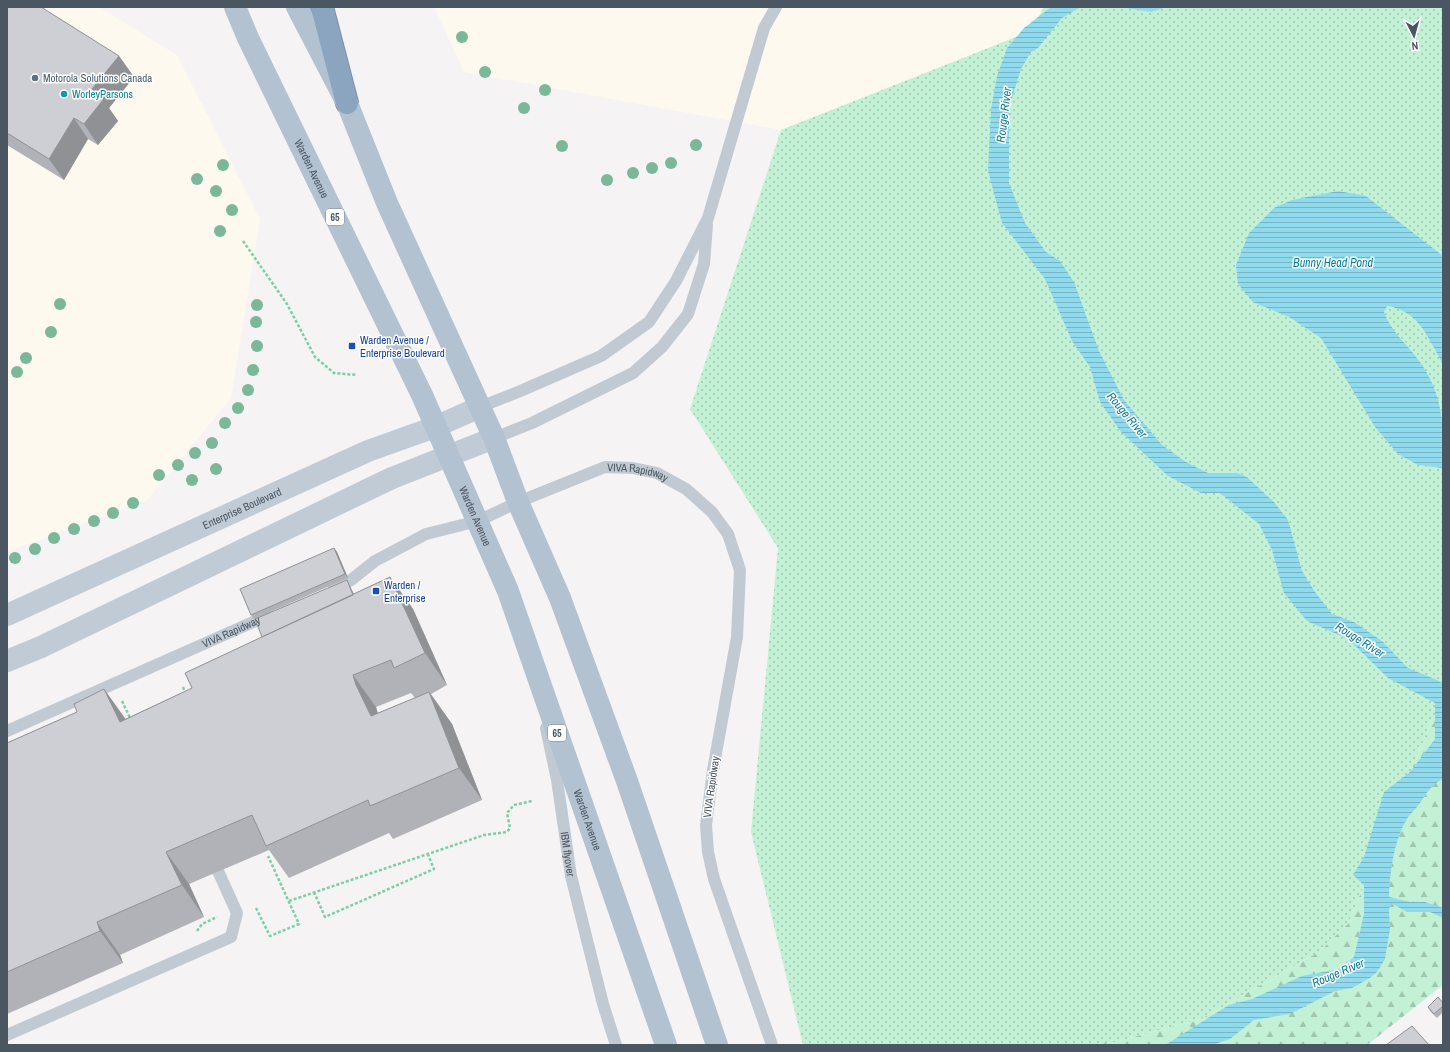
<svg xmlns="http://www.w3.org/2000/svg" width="1450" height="1052" viewBox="0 0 1450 1052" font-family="'Archivo Narrow',sans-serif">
  <defs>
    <pattern id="grass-dots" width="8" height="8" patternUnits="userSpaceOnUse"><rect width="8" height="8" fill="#c3f1d5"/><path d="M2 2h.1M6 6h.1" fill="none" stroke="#a0c6b0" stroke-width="1.8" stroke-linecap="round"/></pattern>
    <pattern id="forest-firs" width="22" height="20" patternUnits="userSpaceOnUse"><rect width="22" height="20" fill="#c3f1d5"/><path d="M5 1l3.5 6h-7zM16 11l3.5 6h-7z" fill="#a0c6b0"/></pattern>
    <pattern id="water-rules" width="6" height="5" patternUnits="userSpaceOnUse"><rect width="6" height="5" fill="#90daee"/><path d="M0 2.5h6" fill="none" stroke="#78b4c4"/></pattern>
  </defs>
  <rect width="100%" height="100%" fill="#f5f3f3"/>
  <path fill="#fdf9ef" d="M7 7H99L177 55 260 219 231 398 147 500 7 552Z
    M434 7H1044L1031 31 781 130 464 72Z"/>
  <path fill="url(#grass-dots)" d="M1044 7H1443V711L1432 720 1348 924 1319 952 1201 1019 1115 1042 1087 1045H803L751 832 778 548 690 409 781 130 1031 31Z"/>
  <path fill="url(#forest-firs)" d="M1443 711V985L1367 1045H1087L1115 1042 1201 1019 1319 952 1348 924 1432 720Z"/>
  <path fill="url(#water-rules)" d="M1051 7H1081L1062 18 1038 48 1031 52 1021 69 1009 108V183L1025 223 1046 252 1060 261 1074 282 1099 351 1124 400 1162 445 1186 462 1208 473H1237L1247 477 1274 502 1288 520 1302 571 1315 592 1332 614 1354 622 1382 641 1408 668 1437 680 1443 684V779C1431 785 1427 792 1420 803 1417 808 1412 812 1408 817 1394 840 1390 870 1389 897L1410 902H1425L1443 908V918L1430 912H1407L1391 903 1389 910 1390 929 1385 959 1377 972 1370 978 1352 988 1335 991 1290 1014 1254 1020 1230 1039 1212 1045H1165L1229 1005 1252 999 1302 976 1339 969 1354 957 1364 914V885L1353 875 1364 857 1384 792 1410 772 1435 739V703L1388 678 1348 639 1307 621 1284 593 1272 550 1259 524 1220 493H1201L1168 476 1121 432 1100 402 1090 367 1072 341 1045 279 1002 223 988 171 991 109 997 76 1007 48 1024 28Z
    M1120 7H1167L1151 12Z
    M1338 191 1366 196 1443 256V364C1429 340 1419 310 1387 306L1384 312C1391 332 1408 345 1420 362 1445 398 1443 427 1443 468L1418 465 1398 454 1375 427 1321 338 1289 317 1253 302 1238 284 1236 265 1249 233 1274 208 1292 200Z"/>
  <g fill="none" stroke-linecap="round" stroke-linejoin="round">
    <defs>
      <path id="highway" d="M322 7 347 103"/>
    </defs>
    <use href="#highway" stroke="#7690ad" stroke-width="24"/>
    <path stroke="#7ad0a6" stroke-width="2.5" stroke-dasharray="3 2" stroke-linecap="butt" d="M243 241 287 304 315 357 334 373 357 375
      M183 687 186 694
      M122 701 130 718
      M314 892 325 917 434 869 428 855
      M289 901 484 835 507 832 510 828 507 813 514 805 532 801
      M256 908 270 936 299 924 268 856
      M197 931 202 924 217 917"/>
    <g stroke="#c1cad2" stroke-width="12">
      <path d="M480 407 518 392 601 356 649 322 676 281 708 218 764 28 776 7"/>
      <path d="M494 438 532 423 633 373 662 347 688 314 704 264 707 225"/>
      <path id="s1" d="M334 588 351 580 375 561 426 534 478 521 518 502 605 467 633 468 657 473 686 489 712 512 728 534 740 570 737 637 713 770 706 825 708 852 714 879 772 1045"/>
      <path id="s2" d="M546 728 557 780 571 876 603 1004 616 1045"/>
      <path id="s3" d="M7 731 269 615"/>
      <path d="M7 1035 231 937 237 913 218 871"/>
    </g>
    <g stroke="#c1cbd6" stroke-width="22">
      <path id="s4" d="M7 615 368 451 435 427 480 407"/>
      <path d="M7 661 41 647 392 478 494 438"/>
    </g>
    <g stroke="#b3c2d1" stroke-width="22">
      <path id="s5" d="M235 7 248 38 422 395 508 591 666 1045"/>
      <path d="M297 7 347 103 387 203 494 438 518 502 560 598 627 781 717 1045"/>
    </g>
    <use href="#highway" stroke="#8ba5c1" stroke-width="22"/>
  </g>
  <g fill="#7bb799">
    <circle cx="462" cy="37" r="6"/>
    <circle cx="485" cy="72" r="6"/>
    <circle cx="545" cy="90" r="6"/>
    <circle cx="524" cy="108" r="6"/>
    <circle cx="696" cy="145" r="6"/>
    <circle cx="562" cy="146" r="6"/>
    <circle cx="671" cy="163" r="6"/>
    <circle cx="223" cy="165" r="6"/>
    <circle cx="652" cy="168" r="6"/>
    <circle cx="633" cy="173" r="6"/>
    <circle cx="197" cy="179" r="6"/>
    <circle cx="607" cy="180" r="6"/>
    <circle cx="216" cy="191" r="6"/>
    <circle cx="232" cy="210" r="6"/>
    <circle cx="220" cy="231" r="6"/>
    <circle cx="60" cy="304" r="6"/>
    <circle cx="257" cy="305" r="6"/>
    <circle cx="256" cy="322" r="6"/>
    <circle cx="51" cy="332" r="6"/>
    <circle cx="257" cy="346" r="6"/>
    <circle cx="26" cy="358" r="6"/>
    <circle cx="253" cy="370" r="6"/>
    <circle cx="17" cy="372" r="6"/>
    <circle cx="248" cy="390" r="6"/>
    <circle cx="238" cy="408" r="6"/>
    <circle cx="225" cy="423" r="6"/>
    <circle cx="212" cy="443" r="6"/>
    <circle cx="195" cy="453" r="6"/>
    <circle cx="178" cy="465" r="6"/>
    <circle cx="216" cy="469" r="6"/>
    <circle cx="159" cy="475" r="6"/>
    <circle cx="192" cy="480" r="6"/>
    <circle cx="133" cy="503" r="6"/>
    <circle cx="113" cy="513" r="6"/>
    <circle cx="94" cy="521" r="6"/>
    <circle cx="74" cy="529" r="6"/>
    <circle cx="54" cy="538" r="6"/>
    <circle cx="35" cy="549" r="6"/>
    <circle cx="15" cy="558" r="6"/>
  </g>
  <path fill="#b0b2b7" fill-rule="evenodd" d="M7 7 119 56 134 77 109 108 118 121 98 145 88 139 64 180 7 145Z
    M334 548 337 552 348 578 254 619 251 615Z
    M390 577 413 609 447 685 431 694 452 724 482 800 393 839 389 833 289 878 269 850 189 884 204 917 120 955 123 963 7 1014V743L77 712 104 689 125 719 192 688 262 637 349 584 354 594ZM411 693 415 698 378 713 376 707Z
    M1443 1003V1012L1437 1018 1430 1011 1428 1007Z"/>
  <path fill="#909195" d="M119 56 134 77 109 108 118 121 98 145 84 124 92 89Z
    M74 118 88 139 64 180 49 159Z
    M334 548 337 552 348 578 345 574Z
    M390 577 413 609 447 685 425 653Z
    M347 580 349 584 360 608 357 604Z
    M353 675 376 707 379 718 371 716 356 685Z
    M104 689 127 721 120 722Z
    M429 692 452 724 482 800 459 768Z
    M166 852 189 884 204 917 182 885Z
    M97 922 120 955 123 963 100 931Z"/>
  <path fill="#cdcfd5" stroke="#909195" d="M7 7H41L119 56 92 89 103 100 84 124 74 118 49 159 7 133Z
    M334 548 345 574 251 615 240 589Z
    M390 577 425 653 394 668 391 660 353 675 356 685 371 716 429 692 459 768 370 806 368 800 266 846 252 815 166 852 182 885 97 922 100 931 7 972V743L77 712 74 704 104 689 120 722 192 688 185 673Z
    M347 580 353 595 262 637 255 619Z
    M1438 997 1443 1003V1006L1434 1014 1428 1007Z
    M1412 1026 1429 1045H1386Z"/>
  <circle fill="#5c6f8a" stroke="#fff" stroke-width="1.5" cx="35" cy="78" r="4"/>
  <circle fill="#0f9aa8" stroke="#fff" stroke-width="1.5" cx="64" cy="94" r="4"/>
  <g fill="#1a4fb4" stroke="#fff" stroke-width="1.5">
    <rect x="348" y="342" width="8" height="8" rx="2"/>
    <rect x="372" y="587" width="8" height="8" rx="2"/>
  </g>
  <g text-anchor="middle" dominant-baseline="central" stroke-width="3" stroke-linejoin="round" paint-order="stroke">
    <g fill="#fff" stroke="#808990" stroke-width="1">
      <rect x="326" y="209" width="18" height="16" rx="3"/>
      <rect x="548" y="725" width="18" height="16" rx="3"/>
    </g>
    <g font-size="10" font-weight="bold" fill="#4a5661">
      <text x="335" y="217">65</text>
      <text x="557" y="733">65</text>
    </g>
    <g font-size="11" fill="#4e5e75" stroke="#fff" text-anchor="start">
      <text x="43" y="78">Motorola Solutions Canada</text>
    </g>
    <g font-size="11" fill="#0d838f" stroke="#fff" text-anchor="start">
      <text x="72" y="94">WorleyParsons</text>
    </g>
    <g font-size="11" fill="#4a5661" stroke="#fff">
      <text stroke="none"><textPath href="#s5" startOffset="179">Warden Avenue</textPath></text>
      <text stroke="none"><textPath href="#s1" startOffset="332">VIVA Rapidway</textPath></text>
      <text stroke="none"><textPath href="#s4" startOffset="258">Enterprise Boulevard</textPath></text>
      <text stroke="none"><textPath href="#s5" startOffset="563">Warden Avenue</textPath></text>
      <text stroke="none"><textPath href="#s3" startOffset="245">VIVA Rapidway</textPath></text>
      <text transform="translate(711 787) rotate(-82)">VIVA Rapidway</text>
      <text stroke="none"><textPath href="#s5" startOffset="887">Warden Avenue</textPath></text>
      <text stroke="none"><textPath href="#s2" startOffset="128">IBM flyover</textPath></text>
    </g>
    <g font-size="11" fill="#164399" stroke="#fff" text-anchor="start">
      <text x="360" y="340">Warden Avenue /<tspan x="360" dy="13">Enterprise Boulevard</tspan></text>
      <text x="384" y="585">Warden /<tspan x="384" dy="13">Enterprise</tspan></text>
    </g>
    <g font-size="12" font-style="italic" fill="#0c7c9b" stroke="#fff">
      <text transform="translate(1004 115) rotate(-83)">Rouge River</text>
      <text x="1333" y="263">Bunny Head Pond</text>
      <text transform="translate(1127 415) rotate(50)">Rouge River</text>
      <text transform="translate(1360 640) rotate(32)">Rouge River</text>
      <text transform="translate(1338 973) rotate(-23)">Rouge River</text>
    </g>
  </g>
  <rect width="1450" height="1052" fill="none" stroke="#4a5661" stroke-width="16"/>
  <g transform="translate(1414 36) rotate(174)" stroke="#ffffff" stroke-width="3" paint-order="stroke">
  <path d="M0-3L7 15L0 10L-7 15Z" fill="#4a5661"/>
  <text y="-6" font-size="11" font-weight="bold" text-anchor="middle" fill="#4a5661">N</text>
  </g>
</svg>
